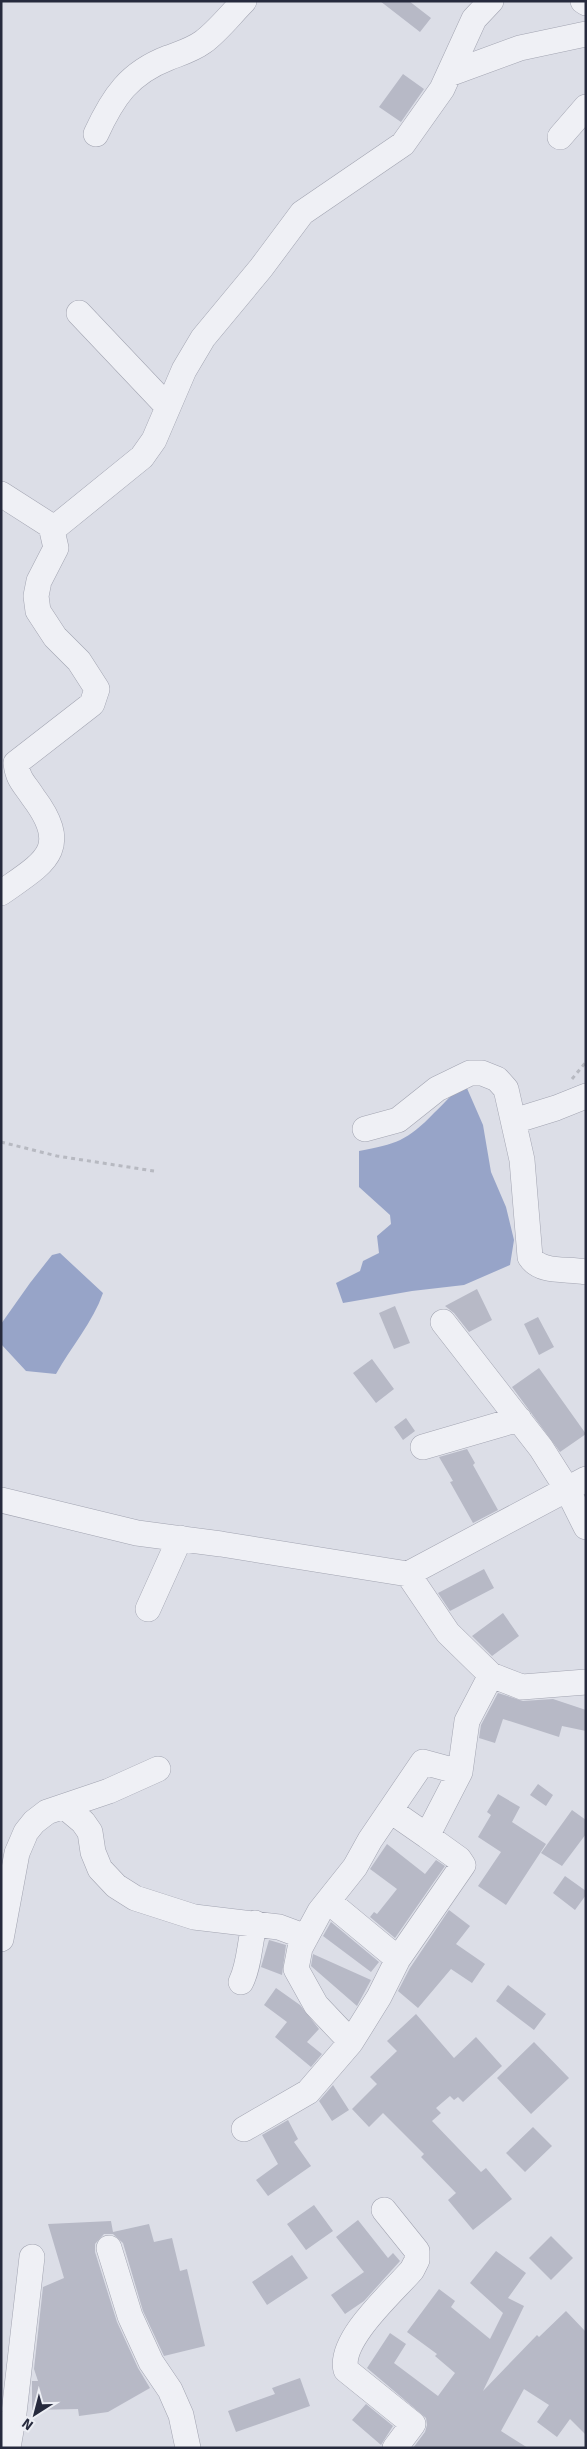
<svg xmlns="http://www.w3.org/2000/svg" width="587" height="2449" viewBox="0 0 587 2449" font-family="Signika,sans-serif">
  <rect width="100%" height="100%" fill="#dcdee7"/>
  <path fill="#97a4c8" d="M466 1086 483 1125 491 1172 506 1207 514 1240 510 1265 464 1285 412 1291 343 1303 336 1283 360 1271 363 1261 379 1253 377 1236 391 1224 390 1215 359 1187V1151C396 1144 407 1141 434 1113 445 1103 452 1092 466 1086Z
    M60 1253 103 1293C93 1322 71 1347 56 1374L26 1371 1 1344V1324L30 1283 52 1255Z"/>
  <path fill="#b7b9c6" d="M380 1H409L431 18 420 32Z
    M403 74 424 89 401 122 379 107Z
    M477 1289 492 1320 469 1332 454 1313 445 1306Z
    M395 1306 410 1343 394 1349 379 1313Z
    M538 1317 554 1347 539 1355 524 1324Z
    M372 1359 394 1389 376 1403 353 1373Z
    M539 1368 586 1434 560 1452 512 1387Z
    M406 1418 415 1431 403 1440 394 1427Z
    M467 1449 475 1463 473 1465 498 1510 473 1523 450 1482 453 1481 439 1457Z
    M484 1569 494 1588 450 1611 438 1593Z
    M503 1613 519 1636 492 1656 472 1636Z
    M498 1693 523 1701 553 1699 586 1710V1731L562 1726 559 1737 503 1719 495 1743 479 1738 481 1725Z
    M538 1784 553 1795 546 1806 530 1795Z
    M498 1794 520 1807 512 1822 546 1844 506 1905 478 1886 501 1852 478 1837 491 1815 487 1812Z
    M572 1810 586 1820V1834L562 1866 541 1853Z
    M387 1844 425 1874 436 1860 445 1866 395 1938 370 1917 374 1912 377 1914 397 1889 370 1869Z
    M565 1876 586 1891V1895L575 1910 553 1893Z
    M449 1910 470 1926 456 1944 485 1964 472 1983 451 1969 418 2008 398 1991 410 1968Z
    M331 1922 379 1962 371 1972 323 1936Z
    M269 1940 286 1945 282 1975 261 1967Z
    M313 1954 371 1980 357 2006 311 1966Z
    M508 1985 546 2014 534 2030 496 2001Z
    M276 1988 300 2005 319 2029 307 2042 322 2054 311 2067 275 2037 287 2022 264 2005Z
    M416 2014 454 2058 476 2037 502 2066 463 2102 458 2097 454 2100 450 2096 436 2108 441 2113 432 2121 481 2172 486 2168 512 2199 473 2230 448 2200 456 2193 421 2157 424 2154 383 2113 369 2127 352 2109 377 2084 370 2077 397 2051 387 2041Z
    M534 2042 569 2078 531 2114 497 2078Z
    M333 2085 349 2110 332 2121 319 2101Z
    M288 2120 298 2139 294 2142 311 2166 268 2196 256 2180 278 2164 262 2135Z
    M533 2127 552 2146 525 2172 506 2153Z
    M314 2205 333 2231 306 2250 287 2224Z
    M358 2220 388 2258 393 2253 400 2261 364 2301 345 2314 331 2295 364 2272 336 2237Z
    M111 2221 113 2232 149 2224 154 2242 172 2238 180 2271 187 2269 205 2346 164 2356 143 2311 123 2243 113 2234H104L95 2244V2252L117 2322 138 2368 150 2388 108 2412 79 2416 78 2409 32 2410V2381H38L34 2369 43 2287 64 2278 48 2224Z
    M551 2236 573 2258 551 2280 529 2258Z
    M496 2251 526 2273 508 2298 524 2306 483 2391 537 2335 539 2337 566 2311 586 2332V2435L570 2419 557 2437 537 2422 549 2405 524 2389 501 2431 528 2448H413L425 2432 427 2425 426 2418 367 2368 390 2333 406 2344 394 2363 438 2396 455 2373 435 2356 437 2354 407 2332 439 2289 455 2301 451 2307 490 2339 503 2313 470 2283Z
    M292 2255 308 2278 267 2305 252 2282Z
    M300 2378 310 2406 236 2432 228 2411 275 2394 272 2388Z
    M366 2404 393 2426 381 2445 352 2420Z"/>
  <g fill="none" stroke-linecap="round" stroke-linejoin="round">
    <defs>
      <path id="minor" d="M583 1 586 3
        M449 74 520 48 586 34
        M96 134C113 97 129 73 168 58 181 53 192 50 203 42 218 31 231 14 244 1
        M560 137 586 107
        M79 313 167 406
        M1 494 51 526 56 548 39 581 36 596 38 611 55 637 79 661 97 689 92 704 16 763C18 780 24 783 33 797 73 850 43 863 1 893
        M52 530 142 457 154 440 184 370 203 338 261 268 302 213 403 144 442 89 474 19 491 1
        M514 1121 556 1108 586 1096
        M365 1129 398 1120 437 1089 470 1073H482L497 1079 506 1089 522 1160 530 1257C541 1274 568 1268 586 1272
        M443 1322 541 1448 567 1489 586 1527
        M423 1447 519 1419
        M1 1500 137 1533 221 1544 408 1574 586 1479
        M408 1574 448 1633 491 1675 522 1687 586 1682
        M148 1609 180 1538
        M65 1807 83 1822 90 1832 93 1852 100 1869 116 1886 135 1898 194 1917 279 1927 306 1937
        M391 1811 427 1836 460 1772
        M328 1901 398 1959 463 1865 459 1859 427 1836
        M1 1939 17 1853 26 1832 34 1822 47 1812 109 1791 158 1769
        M241 1982C250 1964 249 1943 255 1923
        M351 2042 379 1997 398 1959
        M244 2129 308 2092 351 2042 316 2005 296 1969 300 1948 320 1911 355 1867 370 1840 423 1762 460 1772 467 1721 491 1675
        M384 2210 417 2251V2260L412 2270C393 2292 338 2340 346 2370L413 2424 395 2448
        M109 2248 130 2316 151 2362 170 2390 181 2415 188 2448
        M8 2448 14 2413 32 2257"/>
    </defs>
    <use href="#minor" stroke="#a2a4b1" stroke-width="26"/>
    <path stroke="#b7b9c1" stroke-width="3" stroke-dasharray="4 4" stroke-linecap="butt" d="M572 1079 586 1062
      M1 1142 57 1156 154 1171"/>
    <use href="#minor" stroke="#eff0f5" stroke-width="25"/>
  </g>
  <rect width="587" height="2449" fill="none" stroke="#262a3d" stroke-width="5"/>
  <g transform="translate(35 2414) rotate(216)" stroke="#eceef4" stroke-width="4" paint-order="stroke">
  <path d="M0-4L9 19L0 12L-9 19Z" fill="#262a3d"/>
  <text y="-8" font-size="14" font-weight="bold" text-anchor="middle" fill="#262a3d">N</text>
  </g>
</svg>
